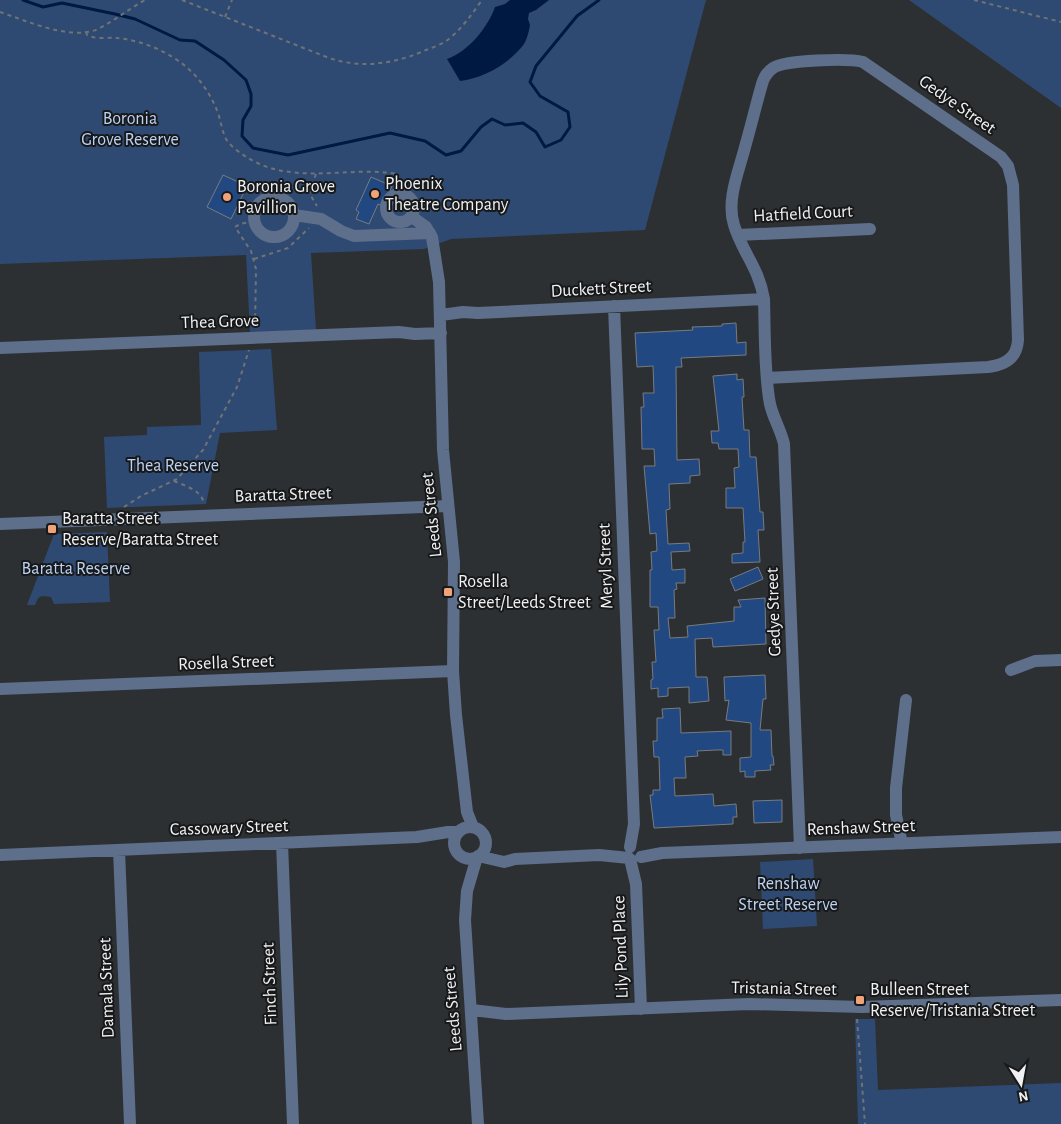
<svg xmlns="http://www.w3.org/2000/svg" width="1061" height="1124" viewBox="0 0 1061 1124" font-family="'Alegreya Sans',sans-serif">
  <rect width="100%" height="100%" fill="#2d3033"/>
  <path fill="#2f4a72" d="M0 0H706L645 230 451 239 424 249 311 253 316 330 250 332 246 255 0 264Z
    M909 0H1061V108Z
    M271 349 277 430 220 433 206 504 107 508 104 437 147 435V427L201 425 199 352Z
    M107 532 110 602 54 604 51 597 42 596 38 598 35 605H27L54 534Z
    M813 859 817 926 763 929 760 862Z
    M875 1019 878 1090 1061 1083V1124H858L855 1019Z"/>
  <path fill="#001942" d="M510 0H549L536 10 529 13 528 19 530 25C529 31 527 39 524 44 509 64 484 78 460 81L447 59C468 52 488 27 495 7L505 4Z"/>
  <g fill="none" stroke-linecap="round" stroke-linejoin="round">
    <path stroke="#001942" stroke-width="3" d="M23 0 43 7 62 3 115 14 135 19 180 40 195 41 224 60 246 80 251 94V106L243 120 242 136 253 148 288 155 390 133 425 141 446 155 461 151 481 127 492 119 505 125 523 123 536 132 545 147 561 140 570 127 568 112 540 96 530 82 536 66 577 16 599 0"/>
  </g>
  <path fill="#224881" stroke="#787b7f" d="M223 175 247 186 231 219 207 207Z
    M371 177 392 186 383 206 378 204 369 224 356 219 359 212 356 210Z
    M736 323 737 343 746 342V355L681 358 682 367H676L677 460 699 459 700 475 690 476V483L669 484 670 509 666 510 668 544 689 543 690 551 671 552 672 570 685 569V583H676L677 589 674 590 675 618H668L670 638 688 637 687 626 734 621V607H741L738 600 765 598 766 644 713 647 712 638 695 639 696 677H707L709 701 689 703V687L668 688V696L658 697V688L651 689V680L653 679 652 662H656L654 630H659L658 607H650V570H652L651 552 657 551 656 533 650 534 644 466H655L654 449H642L641 407H644L643 393H654L653 366 637 367 635 333 693 330 692 327 722 326V324Z
    M737 374V380L743 379 744 397H742L744 430H749L750 457H756L760 512H763L764 530H758L760 562 732 563V554L743 553V542H745L743 508H726V488H735L734 468 739 467 738 449H719L718 443H712L711 431H719L713 376Z
    M758 567 763 579 735 591 730 579Z
    M765 675 766 699H763L760 730H771L772 756H773L774 765H770L771 770 755 771V777H745V771L740 772V758L751 757V723L726 720 729 700 725 701 724 677Z
    M680 708 681 733 731 731V755H723V750H716L697 751 698 756 685 757 686 778H674L675 796 713 794 714 806 736 804 737 817H733V824L654 828 650 795H653V790H660L659 757H654L653 741H657V718H663L662 709Z
    M782 800V822L754 823 753 801Z"/>
  <g fill="none" stroke-linecap="round" stroke-linejoin="round">
    <path stroke="#707375" stroke-width="2" stroke-dasharray="4 4" stroke-linecap="butt" d="M182 0 329 58C362 69 394 64 426 50 434 47 443 44 450 38 463 27 472 14 482 0
      M974 0 1061 22
      M0 12C27 21 71 41 98 29 114 21 129 9 145 0
      M225 17 232 0
      M86 32 87 35C96 40 108 37 117 38 137 40 157 47 174 58 195 71 209 90 218 113 221 122 222 131 226 139 230 145 236 150 242 154 289 188 348 165 398 174L399 193
      M316 174 310 191 311 196 317 206
      M254 221 240 224 235 227 251 251 256 269 255 326
      M254 259 288 248 309 228
      M174 481C185 486 202 490 204 504
      M124 507 141 496 177 479 203 450 237 387 249 350
      M857 1019 865 1124"/>
    <path stroke="#5d6f8a" stroke-width="12" d="M386 208a14 14 0 1 1 28 0a14 14 0 1 1-28 0Z
      M254 217a20 20 0 1 1 40 0a20 20 0 1 1-40 0Z
      M294 215 321 219 341 231 354 236 430 233
      M412 217 426 227 432 237 439 282 443 450 454 562 453 671 456 715 467 812 473 827
      M738 235 870 229
      M614 306 634 824 630 847
      M441 315 463 312 478 313 764 299
      M0 348 399 332 415 334 441 333
      M767 378 988 367C1005 365 1017 358 1018 340L1013 185 1008 166 1001 157 863 62C848 58 785 60 773 68 767 72 764 77 762 84 756 105 751 126 745 147 739 171 726 200 734 225 742 252 759 268 764 299 765 331 764 373 770 404 773 418 781 430 784 444L800 848
      M0 524 448 506
      M1011 670 1035 661 1061 660
      M0 689 453 671
      M454 843a16 16 0 1 1 32 0a16 16 0 1 1-32 0Z
      M282 843 293 1124
      M902 844 896 815V788L906 700
      M119 850 130 1124
      M0 855 417 837 448 832H459
      M478 856 504 862 515 859 599 855 629 858
      M477 857 467 891 465 920 478 1124
      M641 857 662 853 1061 837
      M630 859 636 884 641 1009
      M472 1010 506 1014 749 1004 862 1007 1061 1000"/>
  </g>
  <g fill="#f0a279" stroke="#171819" stroke-width="2">
    <circle cx="375" cy="194" r="5"/>
    <circle cx="227" cy="197" r="5"/>
    <rect x="47" y="524" width="10" height="10" rx="2.5"/>
    <rect x="443" y="587" width="10" height="10" rx="2.5"/>
    <rect x="855" y="995" width="10" height="10" rx="2.5"/>
  </g>
  <g text-anchor="middle" dominant-baseline="central" stroke-width="4" stroke-linejoin="round" paint-order="stroke">
    <g font-size="18" fill="#eff1f3" stroke="#171819">
      <text transform="translate(957 105) rotate(35)">Gedye Street</text>
      <text transform="translate(803 214) rotate(-3)">Hatfield Court</text>
      <text transform="translate(601 289) rotate(-3)">Duckett Street</text>
      <text transform="translate(220 322) rotate(-2)">Thea Grove</text>
      <text transform="translate(283 495) rotate(-2)">Baratta Street</text>
      <text transform="translate(432 515) rotate(-96)">Leeds Street</text>
      <text transform="translate(606 566) rotate(-92)">Meryl Street</text>
      <text transform="translate(774 612) rotate(-92)">Gedye Street</text>
      <text transform="translate(226 663) rotate(-2)">Rosella Street</text>
      <text transform="translate(229 828) rotate(-2)">Cassowary Street</text>
      <text transform="translate(861 828) rotate(-2)">Renshaw Street</text>
      <text transform="translate(621 947) rotate(-92)">Lily Pond Place</text>
      <text transform="translate(270 984) rotate(-92)">Finch Street</text>
      <text transform="translate(107 988) rotate(-92)">Damala Street</text>
      <text transform="translate(784 989) rotate(1)">Tristania Street</text>
      <text transform="translate(453 1009) rotate(-95)">Leeds Street</text>
    </g>
    <g font-size="18" fill="#bcd3f5" stroke="#171819">
      <text x="130" y="119">Boronia<tspan x="130" dy="21">Grove Reserve</tspan></text>
      <text x="173" y="466">Thea Reserve</text>
      <text x="76" y="569">Baratta Reserve</text>
      <text x="788" y="884">Renshaw<tspan x="788" dy="21">Street Reserve</tspan></text>
    </g>
    <g font-size="18" fill="#eff1f3" stroke="#171819" text-anchor="start">
      <text x="385" y="184">Phoenix<tspan x="385" dy="21">Theatre Company</tspan></text>
      <text x="237" y="187">Boronia Grove<tspan x="237" dy="21">Pavillion</tspan></text>
      <text x="62" y="519">Baratta Street<tspan x="62" dy="21">Reserve/Baratta Street</tspan></text>
      <text x="458" y="582">Rosella<tspan x="458" dy="21">Street/Leeds Street</tspan></text>
      <text x="870" y="990">Bulleen Street<tspan x="870" dy="21">Reserve/Tristania Street</tspan></text>
    </g>
  </g>
  <g transform="translate(1021 1084) rotate(169)" stroke="#171819" stroke-width="4" paint-order="stroke">
  <path d="M0-4L9 19L0 12L-9 19Z" fill="#eff1f3"/>
  <text y="-8" font-size="14" font-weight="bold" text-anchor="middle" fill="#eff1f3">N</text>
  </g>
</svg>
